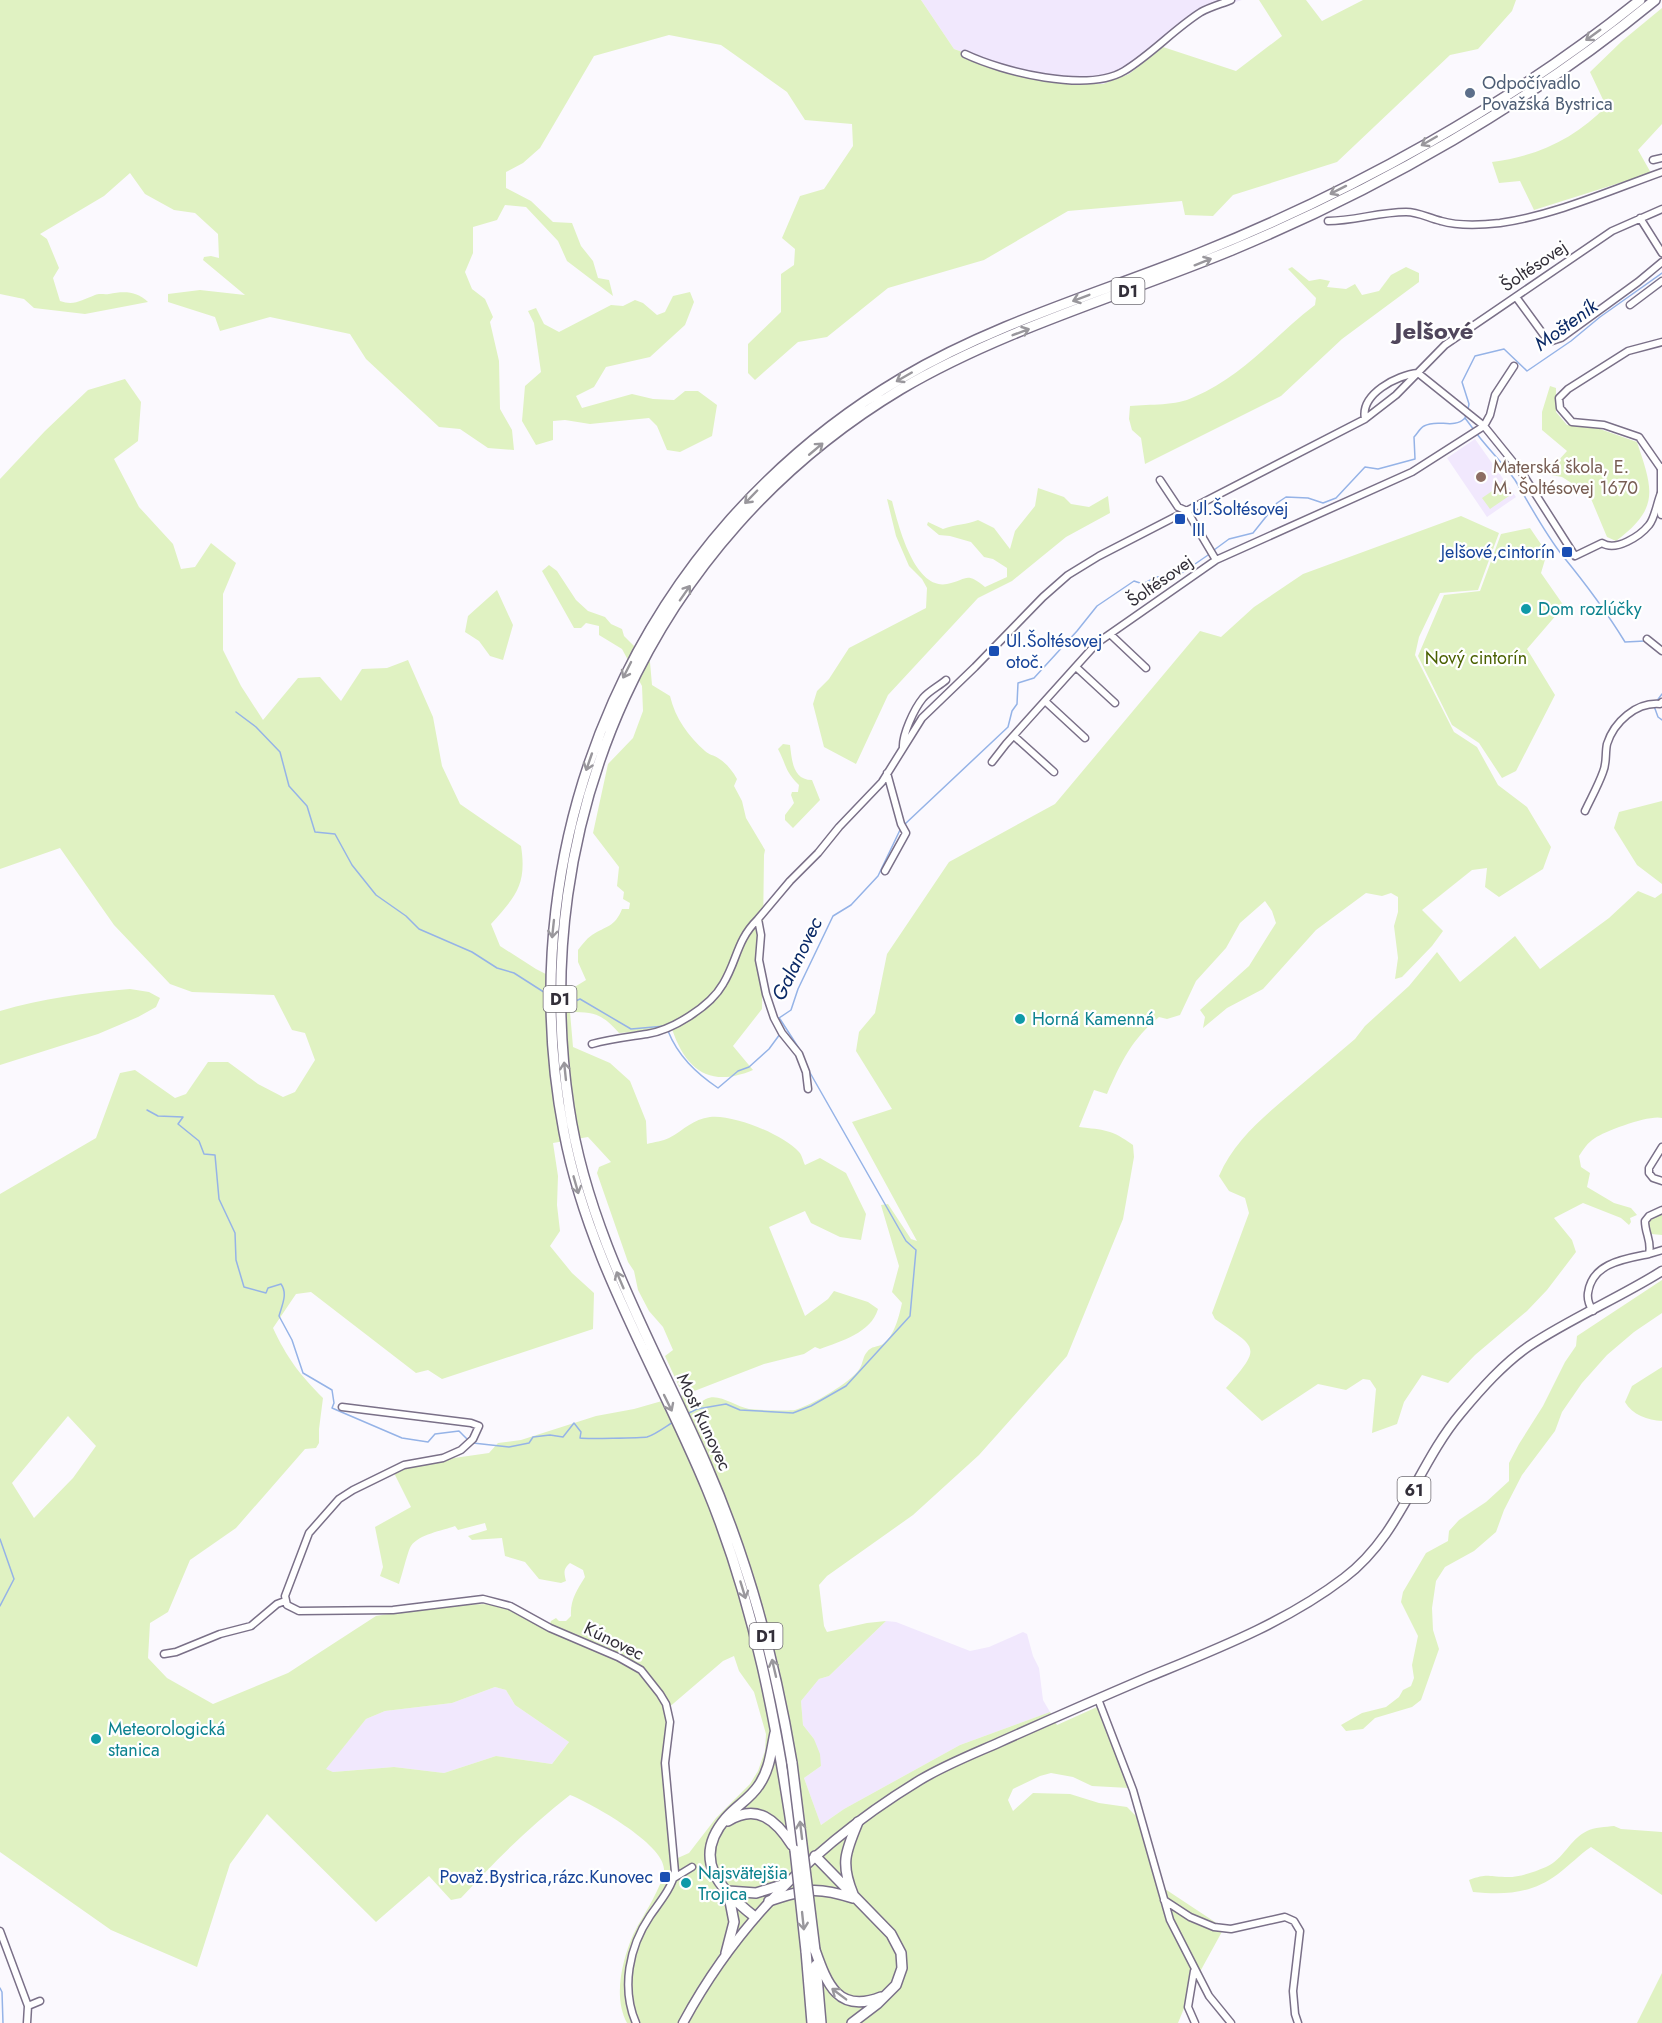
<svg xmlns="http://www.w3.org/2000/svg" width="1662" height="2023" viewBox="0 0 1662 2023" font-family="Jost,sans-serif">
  <rect width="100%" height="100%" fill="#fbf9fe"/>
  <path fill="#f1e8fd" d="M921 0H1242L1204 12 1129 74 1103 84 1048 82 954 49Z
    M1475 439 1516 497 1487 517 1447 458Z
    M886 1621 896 1622 970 1651 989 1647 1023 1632 1027 1634 1033 1656 1039 1668 1043 1700 1050 1712 960 1745 844 1809 821 1825 804 1778 821 1766 814 1739 803 1725 801 1701 819 1679 829 1676Z
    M495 1687 506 1690 515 1705 569 1742 552 1764 496 1756 444 1773 394 1767 333 1772 325 1769 366 1719 385 1711 452 1703Z"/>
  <path fill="#e0f2c2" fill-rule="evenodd" d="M0 0H921L954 49 1048 82 1103 84 1129 74 1163 47 1236 71 1282 36 1259 0H1306L1322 21 1363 0H1516L1512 11 1478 49 1450 55 1337 162 1233 195 1213 216 1185 215 1182 201 1068 211 984 260 888 288 827 337 798 342 755 380 748 373V344L781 312V274L794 265 795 249 782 238 800 196 824 189 853 146 852 124 805 120 787 92 721 45 669 35 594 56 540 148 523 163 506 172V188L531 201 553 222 572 223 581 246 593 261 598 278 609 280 613 296 567 261 558 241 526 207 505 205 497 220 473 227V253L465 272 472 289 485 299 493 317 490 322 499 361 500 409 512 430 514 450 488 448 460 429 439 427 366 359 350 334 270 317 220 331 215 317 168 302V294L200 290 245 295 203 260 204 257 211 256 219 258 218 234 195 213 174 210 145 194 130 173 104 196 40 234 47 239 59 268 53 278 60 301C74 306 82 300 95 295 100 293 104 295 109 294 124 291 137 291 148 302L85 314 34 308 24 299 0 294Z
    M1662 8V124L1638 150 1651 173 1534 210 1520 181 1499 183 1492 162C1535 157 1577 138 1606 106L1590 72 1622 41Z
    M1292 267 1309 281 1320 279 1330 281 1327 287 1346 289 1355 284 1362 295 1379 291 1391 275 1406 267 1419 273V282L1342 339 1281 396 1145 464 1141 438 1132 430 1129 419 1130 406C1150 404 1176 406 1194 397 1244 376 1274 336 1315 305L1316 298 1288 269Z
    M690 292 694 302 685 325 650 357 606 367 594 387 576 396 582 408 632 394 653 399 674 400 685 391H698L717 405 712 436 680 452 667 450 657 426 649 418 590 424 565 420 553 421V440L536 445 522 421 525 386 541 372 534 323 528 311 536 308 544 324 559 332 611 305 623 306 635 300 643 303 657 315 665 312 673 296Z
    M125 379 141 402 138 441 114 459 139 507 173 544 181 569 195 567 211 543 236 563 223 594V650L241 686 263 720 298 678 320 677 341 701 362 669 387 668 408 660 433 717 442 766 460 804 521 846C527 885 516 896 491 924L500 946 536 969 573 988 586 980 578 962V950C582 945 586 939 592 935 606 926 615 927 622 909H629L630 903 623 899 624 892 617 886 619 867 593 833 608 764 633 738 643 711 642 686 622 649 599 635V626L586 623 581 628H574L542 571 549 565 557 571 576 600 588 611 605 617 611 624 622 629 624 636 650 662 652 685 670 696C675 718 689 737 705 751 709 755 714 755 718 758 726 763 732 770 737 779L734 786 742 801 746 818 765 850 764 855 762 1009 733 1046 753 1070C711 1088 686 1071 672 1029L619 1033C602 1014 595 1012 570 1012L573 1047 610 1063 630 1081 646 1121 647 1144C654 1142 663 1141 669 1138 684 1130 693 1119 710 1117 733 1114 784 1135 799 1152 802 1155 803 1161 805 1165L820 1158 846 1173 866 1214 861 1240 840 1237 811 1223 805 1211 769 1227 805 1316 828 1299 834 1291 868 1302 878 1309C871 1333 841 1341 820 1349L815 1347 804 1354 764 1364 684 1395 690 1406 699 1405C713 1387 732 1406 749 1409 757 1410 787 1411 795 1410 810 1406 852 1382 860 1368 863 1363 863 1356 867 1352 871 1346 878 1347 883 1344 895 1335 899 1316 902 1303L892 1292 899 1266 881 1205 888 1204 911 1239 917 1241 852 1122 892 1109 856 1051 859 1032 875 1013 887 954 949 862 1055 804 1200 631 1221 637 1254 607 1303 574 1461 516 1499 533 1478 590 1440 593 1419 637 1415 655 1454 732 1477 747 1498 785 1527 807 1551 847 1543 869 1499 897 1485 887 1487 868 1472 870 1422 910 1443 931 1432 946 1402 977 1395 979 1398 958 1394 926 1398 912V897L1391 893 1382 896 1366 893 1316 930 1263 989 1227 1008 1203 1028 1205 1017 1200 1010 1249 966 1276 923 1272 911 1265 901 1240 923 1226 948 1196 981 1180 1015 1167 1019 1159 1017C1132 1039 1121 1062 1107 1094L1094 1090 1079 1127C1104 1130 1111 1129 1133 1145L1134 1157 1123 1219 1067 1356 979 1455 913 1515 827 1576 819 1585 824 1626 827 1632 867 1623 886 1621 829 1676 819 1679 801 1701 803 1725 814 1739 820 1754 821 1766 804 1778 821 1825 844 1809 960 1745 1050 1712 1057 1725 1097 1707 1129 1788 1092 1786 1073 1777 1051 1773 1040 1776 1013 1789 1008 1800 1013 1811 1033 1793 1070 1794 1099 1803 1127 1807 1139 1819 1156 1883 1224 1928 1196 1979 1178 2023H627C613 1997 622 1961 633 1935 639 1922 647 1911 653 1899 657 1891 664 1878 664 1869 664 1844 591 1803 570 1795 530 1826 495 1861 461 1898L451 1900 429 1876 376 1922 267 1814 230 1864 197 1967 111 1930 0 1852V1194L96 1138 120 1073 135 1070 175 1098 186 1094 208 1062H228L258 1084 283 1097 295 1092 315 1060 305 1033 292 1030 274 995 192 992 170 984 114 925 60 848 0 869V479L45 431 88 390ZM588 1137 611 1162 599 1167 597 1173 628 1262 634 1271 638 1290 649 1311 663 1327 673 1350 665 1356 683 1395 634 1409 596 1416 521 1440 498 1443 489 1453 391 1467 411 1507 375 1527 383 1567 380 1576 399 1584C402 1576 408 1550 411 1546 419 1534 442 1531 455 1526L458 1530 485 1523 487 1530 468 1536 472 1540 502 1538 505 1556 525 1562 539 1579 561 1583 566 1581C564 1573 563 1569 570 1563L583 1570 585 1577C577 1590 570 1600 571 1616L566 1621H559L556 1618 551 1621 548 1629 507 1608 493 1604 443 1605 376 1616 288 1673 213 1704 167 1678 148 1658 150 1623 168 1612 190 1560 236 1528 305 1449 316 1448 319 1443V1429L323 1398C300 1375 287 1358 273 1328L296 1294 311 1292 416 1373 428 1370 442 1379 593 1329 594 1293 572 1273 550 1246 560 1231 557 1205 558 1176 553 1143ZM68 1416 96 1446 73 1478 34 1518 12 1483ZM734 1656 739 1671 754 1692 766 1734 765 1751 758 1771 750 1784 716 1818 689 1853 671 1861 665 1790 669 1722 667 1709 723 1661ZM495 1687 506 1690 515 1705 569 1742 552 1764 496 1756 444 1773 394 1767 333 1772 326 1769 366 1719 385 1711 452 1703Z
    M1550 386 1556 388V412L1567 425 1597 428 1637 442C1653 490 1660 508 1616 541L1607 537 1589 494 1562 477 1546 474 1567 451 1542 430V412Z
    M1501 485 1509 496 1490 509 1482 498Z
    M1038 488 1064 497 1071 504 1089 507 1108 496 1110 513 1066 537 1012 581 978 598 888 695 856 764 824 747 813 704 817 691 829 679 849 648 926 608 927 588 922 579 909 566 896 536 887 499 892 501C898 524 914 590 947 584 968 580 965 571 985 587L1007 577V568L993 559 984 557 971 542 950 536 939 535 927 525 928 522 943 529C955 524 967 525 978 520L994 528 1010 549 1015 531 1035 506Z
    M1530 528 1547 553 1541 573 1564 606 1527 649 1555 695 1516 771 1502 778 1479 743 1452 725 1418 656 1444 595 1480 591 1501 534Z
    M497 590 513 625 503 660 490 656 479 641 465 632 468 616Z
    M783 744 790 745C792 761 793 780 812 780L820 800 793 828 785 820V815L794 803 791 795 792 792H798L799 785C784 770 787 766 778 749Z
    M1662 801V884L1637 865 1614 828 1619 812Z
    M1638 891 1655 898 1662 893V1118C1651 1114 1605 1131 1595 1138 1588 1142 1583 1150 1579 1156L1581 1167 1590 1173 1587 1187 1614 1203 1631 1208 1637 1215 1630 1218 1631 1222 1629 1225 1621 1218 1583 1203 1554 1218 1572 1240 1576 1252 1547 1290 1527 1311 1475 1355 1448 1383 1422 1375 1404 1402 1397 1424 1372 1433 1376 1389 1370 1380 1363 1379 1346 1390 1318 1384 1262 1421 1226 1388C1262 1346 1258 1349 1215 1319L1212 1313 1249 1213 1245 1198 1229 1191 1219 1176C1235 1139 1265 1116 1295 1090 1315 1073 1335 1056 1355 1039L1365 1026 1409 986 1437 952 1460 982 1515 936 1540 969 1609 918Z
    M130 989 149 992 160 998 156 1007 138 1017 98 1034 0 1065V1011C43 998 85 993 130 989Z
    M1662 1213V1235L1651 1234 1646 1225 1651 1219Z
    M1662 1280V1313L1634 1332 1607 1355 1582 1383 1562 1412 1555 1431 1522 1475 1504 1510 1496 1532 1474 1551 1445 1567 1436 1581 1432 1608 1433 1630 1439 1649 1421 1700 1412 1707 1375 1718 1363 1729 1346 1731 1341 1725 1362 1713 1386 1707 1399 1697 1403 1690 1411 1686 1414 1678 1412 1665 1418 1636 1401 1602 1403 1592 1426 1553 1448 1541 1449 1531 1459 1520 1486 1502 1509 1481V1463L1519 1444 1543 1406 1565 1362 1576 1346 1577 1336Z
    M1662 1367V1421C1648 1420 1632 1415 1625 1402L1632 1386Z
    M1614 1826 1621 1829 1662 1832V1895L1591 1847C1579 1855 1570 1865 1558 1874 1531 1894 1506 1895 1473 1892L1469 1880C1489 1873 1487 1877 1505 1877 1518 1878 1534 1872 1546 1867 1563 1860 1570 1839 1587 1831 1594 1827 1606 1827 1614 1826Z
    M1662 1973V2023H1637Z"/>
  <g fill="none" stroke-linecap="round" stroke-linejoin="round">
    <path stroke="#95b3e7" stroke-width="1.5" d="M1468 409 1469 404 1462 382 1475 356 1504 349 1527 371 1571 341 1600 317 1662 273
      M1466 414 1465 418 1474 430
      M1477 434C1489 450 1503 463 1515 480 1530 505 1544 532 1562 555 1585 583 1606 611 1625 642L1645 641
      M1214 550 1229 539 1253 533 1277 503 1286 497 1308 498 1323 503 1336 498 1365 467 1378 469 1415 459 1414 437C1417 434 1420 428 1424 426 1438 418 1453 430 1465 418
      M1656 702 1662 694
      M1654 706 1658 717 1662 720
      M236 712 256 727 280 752 289 786 307 806 315 832 335 834 352 865 376 895 406 916 419 929 472 952 497 968 514 973 550 996
      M905 824 1008 727 1012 711 1017 704 1018 683 1034 678 1077 631 1097 606 1134 581 1143 584 1156 577 1179 575 1211 553
      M565 1002 569 1004 580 999 631 1029 665 1026
      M780 1019 800 1050
      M779 1020V1018L791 1010 798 989 833 916 851 905 878 876 900 830
      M668 1031C678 1056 696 1073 718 1088L738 1071 749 1067 769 1049 780 1034
      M147 1110 158 1116 183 1117 178 1124 199 1141 204 1154 215 1155 219 1199 235 1233 236 1260 244 1287 266 1293 268 1288 281 1284C288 1294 282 1305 279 1316L292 1340 303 1373 332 1390 334 1403 332 1408 402 1438 428 1442 435 1434 459 1431 469 1441
      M687 1414 697 1409 726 1404 740 1410 793 1413 811 1406 846 1386 910 1316 916 1250 906 1241 809 1071
      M473 1443 509 1447 529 1443 533 1437 550 1435 563 1437 574 1423 581 1432 580 1438C584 1439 642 1438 647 1437 656 1434 665 1427 673 1422
      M0 1539 14 1579 0 1606
      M0 1988 2 1992 3 2023"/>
    <defs>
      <path id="minor" d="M965 54C1003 72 1087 93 1124 71 1152 54 1174 29 1201 12 1210 7 1221 4 1231 0
        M1653 160 1662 158
        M1640 218 1662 253
        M1328 221C1354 221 1379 212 1406 212 1419 212 1428 218 1441 221 1458 226 1482 225 1500 223 1555 215 1609 191 1662 172
        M1516 297 1546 338 1552 341 1561 338 1638 282 1662 262
        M1630 305 1662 281
        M1365 419C1360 394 1397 375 1418 373L1484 426 1522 473 1575 556 1602 543C1616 552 1640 536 1649 525 1655 518 1657 502 1661 493
        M1662 470 1639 437 1604 425 1572 422 1560 408 1559 398 1568 389 1628 351 1662 342
        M1160 480 1178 507 1187 511 1216 560
        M1110 634 1146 668
        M1647 639 1662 651
        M1076 667 1115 703
        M1045 701 1085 738
        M1014 736 1054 772
        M903 748C902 735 914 709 923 698 929 691 939 686 946 680
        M992 762 1006 744 1097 643 1216 560 1412 472 1484 426 1490 415 1495 395 1514 366
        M1585 811C1591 798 1598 786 1603 772 1607 763 1605 753 1607 744 1614 722 1636 702 1660 704L1662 702
        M885 871 906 833 901 824 887 773
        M758 919 790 881 818 853 839 827 882 782 922 718 975 667 1043 597 1068 575 1099 556 1365 419 1396 395 1445 345 1612 231 1662 209
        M592 1044C610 1039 628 1037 647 1034 672 1030 710 1007 723 984 738 959 736 941 758 919L761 935 759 960 766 994 774 1018 782 1033 799 1054 806 1072 808 1089
        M1662 1147 1649 1168V1173L1653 1178 1662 1181
        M1649 1254 1662 1250
        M1593 1311C1589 1305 1587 1300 1588 1293 1592 1263 1624 1259 1649 1254 1652 1241 1645 1234 1645 1221L1649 1216 1662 1210
        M342 1407 471 1423 479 1426 473 1439 461 1450 443 1458 404 1465 353 1490 339 1499 309 1533 285 1596 287 1605 299 1611 393 1610 483 1599 510 1606 550 1628 618 1657 641 1670 660 1694 666 1704 670 1722 665 1763 675 1872C672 1888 659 1903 650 1916 629 1947 621 1988 636 2023
        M164 1654 176 1652 220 1634 251 1626 277 1604 285 1601
        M1098 1699 1133 1790 1170 1920 1209 1996 1231 2023
        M674 1878 692 1867
        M1164 1900 1190 1917 1214 1927 1231 1929 1285 1917 1294 1921 1300 1931 1293 1991 1295 2014 1298 2023
        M0 1931 28 2006 27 2023
        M1194 1971 1188 2007 1195 2023
        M28 2006 40 2001"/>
      <path id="major" d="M1662 468V514
        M683 2023C738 1921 821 1840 920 1780 945 1765 973 1754 1000 1742 1049 1720 1097 1699 1146 1678 1214 1650 1285 1623 1344 1578 1401 1535 1417 1465 1461 1413 1481 1389 1503 1364 1529 1346 1571 1318 1619 1298 1662 1271"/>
      <path id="highway" d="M792 1763C775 1660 748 1560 706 1464 655 1347 588 1236 569 1107 526 821 651 539 901 389 1003 329 1123 295 1232 250 1381 188 1531 102 1655 0
        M728 1821C757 1803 776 1820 792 1845
        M795 1850C777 1726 755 1605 707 1489 658 1370 588 1260 564 1132 507 834 640 533 902 378 995 323 1100 293 1200 253 1354 191 1510 105 1640 0
        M815 1856 891 1934 901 1953 902 1968 896 1985 877 2004 852 2023
        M728 1891 756 1893 785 1884
        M853 1894C840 1863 846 1851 858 1822
        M769 1901C805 1889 816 1886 853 1898
        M755 1917C719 1889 691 1859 726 1818 736 1806 750 1799 759 1785 770 1769 771 1751 775 1733
        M815 1950C827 1984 838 2014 881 1997
        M806 1951 812 2023
        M726 1953 734 1922 728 1891
        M816 1965 821 2023"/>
    </defs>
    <use href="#minor" stroke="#7a7088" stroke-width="9"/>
    <use href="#major" stroke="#7a7088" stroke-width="11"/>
    <use href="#highway" stroke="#7a7088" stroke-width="12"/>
    <use href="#minor" stroke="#fff" stroke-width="6"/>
    <use href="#major" stroke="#fff" stroke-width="8"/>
    <use href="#highway" stroke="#fff" stroke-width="9"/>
    <defs>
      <path id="highway-bridge" d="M792 1763 815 1950
        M795 1850 806 1951"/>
    </defs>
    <use href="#highway-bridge" stroke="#7a7088" stroke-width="12" stroke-linecap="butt"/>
    <use href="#highway-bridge" stroke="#fff" stroke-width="9"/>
  </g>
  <defs><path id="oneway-shaft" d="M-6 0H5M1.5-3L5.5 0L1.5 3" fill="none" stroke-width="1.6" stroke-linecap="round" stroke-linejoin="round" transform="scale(1.5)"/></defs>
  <g stroke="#99979c">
    <use href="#oneway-shaft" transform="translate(1593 35) rotate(144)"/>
    <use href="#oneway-shaft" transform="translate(1429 141) rotate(150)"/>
    <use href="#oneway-shaft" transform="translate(1338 190) rotate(153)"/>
    <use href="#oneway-shaft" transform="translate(1203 262) rotate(-22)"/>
    <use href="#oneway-shaft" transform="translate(1081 298) rotate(159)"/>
    <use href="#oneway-shaft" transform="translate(1021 332) rotate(-21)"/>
    <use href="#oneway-shaft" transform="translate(904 377) rotate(150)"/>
    <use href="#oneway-shaft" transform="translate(816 449) rotate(-40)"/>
    <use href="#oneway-shaft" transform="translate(751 497) rotate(134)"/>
    <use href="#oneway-shaft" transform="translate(685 593) rotate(-55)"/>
    <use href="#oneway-shaft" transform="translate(627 670) rotate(117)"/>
    <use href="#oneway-shaft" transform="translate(589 762) rotate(109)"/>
    <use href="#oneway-shaft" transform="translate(553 929) rotate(96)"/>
    <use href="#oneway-shaft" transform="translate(565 1071) rotate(-96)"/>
    <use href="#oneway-shaft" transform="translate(576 1185) rotate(74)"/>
    <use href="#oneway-shaft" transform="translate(620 1280) rotate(-113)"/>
    <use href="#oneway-shaft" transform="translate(668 1403) rotate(64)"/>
    <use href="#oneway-shaft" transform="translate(743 1590) rotate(73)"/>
    <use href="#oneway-shaft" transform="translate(774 1668) rotate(-103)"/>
    <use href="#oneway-shaft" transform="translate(801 1830) rotate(-97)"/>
    <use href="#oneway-shaft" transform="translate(803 1921) rotate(84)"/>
    <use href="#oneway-shaft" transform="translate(839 1994) rotate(-143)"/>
  </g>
  <circle fill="#5c6f8a" stroke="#fff" stroke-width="2" cx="1470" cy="93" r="6"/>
  <circle fill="#8d6e63" stroke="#fff" stroke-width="2" cx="1481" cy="477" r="6"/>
  <g fill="#1a4fb4" stroke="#fff" stroke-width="2">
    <rect x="1174" y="513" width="12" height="12" rx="3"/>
    <rect x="1561" y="546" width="12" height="12" rx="3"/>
    <rect x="988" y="645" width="12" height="12" rx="3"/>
    <rect x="659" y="1871" width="12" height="12" rx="3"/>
  </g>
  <g fill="#0f9aa8" stroke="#fff" stroke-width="2">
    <circle cx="1526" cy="609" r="6"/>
    <circle cx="1020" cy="1019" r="6"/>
    <circle cx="96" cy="1739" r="6"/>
    <circle cx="686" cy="1883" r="6"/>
  </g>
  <g text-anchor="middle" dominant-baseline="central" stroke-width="4.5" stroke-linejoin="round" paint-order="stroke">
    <g fill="#fff" stroke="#706d74" stroke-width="1.5">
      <rect x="1111.5" y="278" width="33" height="26" rx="4.5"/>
      <rect x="543.5" y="986" width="33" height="26" rx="4.5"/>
      <rect x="1397.5" y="1477" width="33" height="26" rx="4.5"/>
      <rect x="749.5" y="1623" width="33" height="26" rx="4.5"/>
    </g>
    <g font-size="16" font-weight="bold" fill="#332f39">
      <text x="1128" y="291">D1</text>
      <text x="560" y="999">D1</text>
      <text x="1414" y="1490">61</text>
      <text x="766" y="1636">D1</text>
    </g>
    <g font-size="18" fill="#4e5e75" stroke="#fff" text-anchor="start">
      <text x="1482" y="83">Odpočívadlo<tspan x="1482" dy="21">Považská Bystrica</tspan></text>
    </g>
    <g font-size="18" fill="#332f39" stroke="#fff">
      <text transform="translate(1534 266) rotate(-34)">Šoltésovej</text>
      <text transform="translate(1160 581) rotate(-35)">Šoltésovej</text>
      <text transform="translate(704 1422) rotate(65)">Most Kunovec</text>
      <text transform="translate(614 1641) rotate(26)">Kúnovec</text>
    </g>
    <g font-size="18" fill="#785e54" stroke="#fff" text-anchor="start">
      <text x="1493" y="467">Materská škola, E.<tspan x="1493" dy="21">M. Šoltésovej 1670</tspan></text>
    </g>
    <g font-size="18" fill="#164399" stroke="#fff" text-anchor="start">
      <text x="1192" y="509">Ul.Šoltésovej<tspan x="1192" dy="21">III</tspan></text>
      <text x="1555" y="552" text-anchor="end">Jelšové,cintorín</text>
      <text x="1006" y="641">Ul.Šoltésovej<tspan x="1006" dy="21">otoč.</tspan></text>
      <text x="653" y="1877" text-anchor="end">Považ.Bystrica,rázc.Kunovec</text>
    </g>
    <g font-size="18" fill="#0d838f" stroke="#fff" text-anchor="start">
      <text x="1538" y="609">Dom rozlúčky</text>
      <text x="1032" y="1019">Horná Kamenná</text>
      <text x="108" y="1729">Meteorologická<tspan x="108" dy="21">stanica</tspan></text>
      <text x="698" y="1873">Najsvätejšia<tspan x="698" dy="21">Trojica</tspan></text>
    </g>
    <g font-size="18" fill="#4a6101" stroke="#fff">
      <text x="1476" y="658">Nový cintorín</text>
    </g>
    <g font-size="20" font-style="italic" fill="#0a2966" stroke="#fff">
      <text transform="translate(1566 325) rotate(-36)">Mošteník</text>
      <text transform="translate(797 959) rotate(-64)">Galanovec</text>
    </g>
    <g font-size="24" font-weight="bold" fill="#50465c" stroke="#fff">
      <text x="1434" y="330">Jelšové</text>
    </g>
  </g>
</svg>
